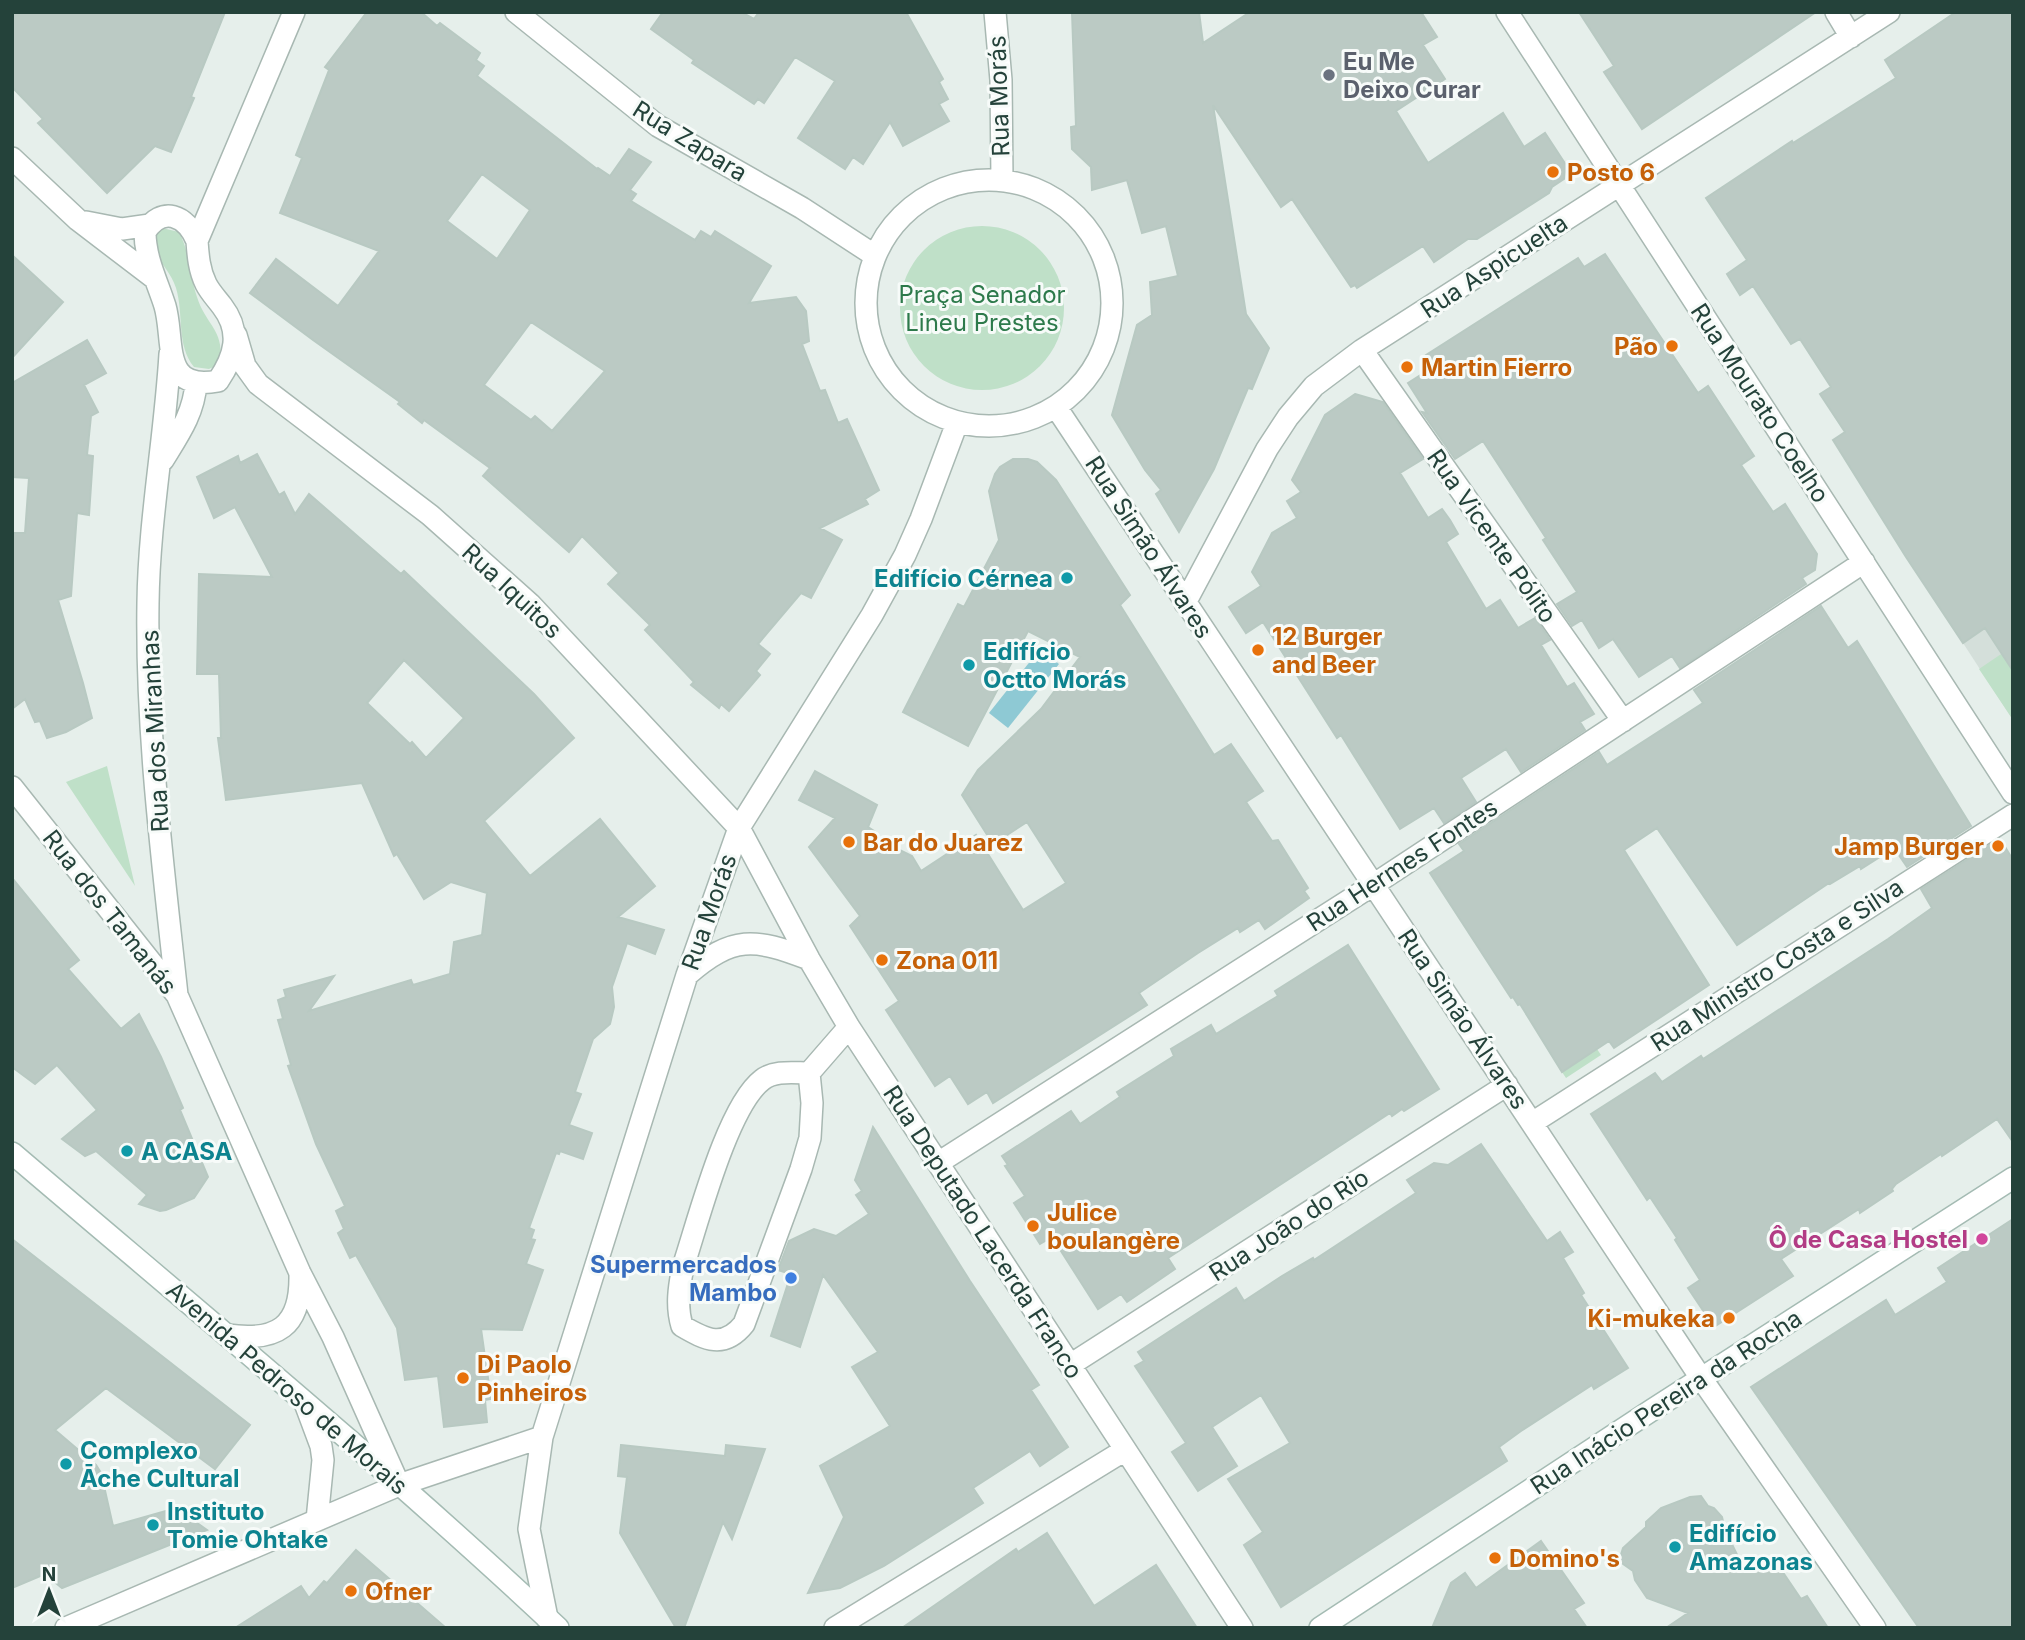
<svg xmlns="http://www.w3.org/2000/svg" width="2025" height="1640" viewBox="0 0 2025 1640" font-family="Inter,sans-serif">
  <rect width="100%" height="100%" fill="#e6efeb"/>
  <path fill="#d4dfda" d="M2013 610V720L1963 643Z"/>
  <path fill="#bfe0c8" d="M900 308a82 82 0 1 1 164 0a82 82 0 1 1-164 0Z
    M162 228 179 232C190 253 190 276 197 297 206 326 225 329 220 364L209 369 194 367C176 345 184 314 176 288 169 266 152 260 153 234Z
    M2013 646V662L2009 665 2013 671V720L1979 669Z
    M107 766 135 886 66 782Z
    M1597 1049 1601 1055 1566 1078 1562 1072Z"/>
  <path fill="#8ec9d4" d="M1040 649 1059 664 1008 728 989 713Z"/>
  <path fill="#bbcac4" stroke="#b8c9c2" stroke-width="2" fill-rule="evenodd" d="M12 12H225L191 97 194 98 171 152 155 146 107 193 38 123 43 119 12 87Z
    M367 12H421L437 26 440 23 480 53 476 60 484 66 477 76 597 169 598 168 610 176 629 149 651 162 630 190 636 194 631 201 695 240 701 231 711 237 715 231 771 266 749 303 796 297 806 311 809 341 802 344 820 391 825 390 838 423 847 419 879 490 865 499 868 504 820 528 842 540 811 598 801 593 758 644 770 654 756 671 760 675 729 711 721 704 719 708 691 685 694 682 645 630 650 625 608 584 619 573 582 536 569 552 483 476 490 468 424 420 422 423 398 404 400 402 313 340 250 293 276 259 338 306 379 251 280 213 302 158 296 155 329 70 325 67ZM482 174 530 210 497 259 447 221ZM531 322 605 371 552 431 535 416 531 420 484 385Z
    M663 12H741L754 19 759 12H906L943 79 939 82 948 99 939 104 949 121 903 146 890 122 863 164 853 157 845 169 798 138 835 81 795 57 764 103 758 99 754 104 692 63 694 60 651 29Z
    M1072 12H1199L1203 43 1250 12H1421L1437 37 1423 45 1445 79 1396 111 1428 163 1503 113 1524 147 1545 133 1566 165 1564 179 1552 187 1549 193 1477 239H1468L1434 262 1423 246 1357 288 1355 285 1351 287 1292 199 1281 207 1213 105 1246 314 1269 348 1252 389 1248 388 1214 469 1179 532 1156 494 1161 490 1145 470 1112 415 1137 325 1152 315 1150 282 1178 276 1166 226 1142 233 1127 180 1092 190 1091 167 1072 149 1071 127 1076 126Z
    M1579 12H1816L1642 129 1604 72 1614 66Z
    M1956 12H2013V671L1985 628 1963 643 1906 557 1833 440 1845 432 1820 394 1831 387 1800 339 1791 344 1753 286 1740 295 1727 274 1747 260 1706 198 1792 141 1793 143 1896 78 1885 60Z
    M1605 254 1698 393 1708 386 1754 456 1741 465 1773 512 1785 504 1817 554 1815 570 1802 578 1806 584 1680 668 1672 656 1639 677 1613 639 1599 648 1582 620 1572 626 1557 604 1577 592 1543 540 1546 538 1483 441 1455 459 1422 412 1427 413 1408 383 1433 367 1426 355 1578 258 1584 267Z
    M12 255 63 302 12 358Z
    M87 340 106 373 84 385 98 412 91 416 87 455 93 456 89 515 77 513 71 596 58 600 83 683 92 718 66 732 47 738 40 721 35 722 25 699 12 709V533H25L29 478 12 477V383Z
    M1355 394 1383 402 1423 459 1400 473 1428 518 1442 509 1450 520 1458 534 1446 542 1486 609 1500 600 1518 628 1535 618 1550 640 1541 645 1567 687 1574 683 1594 714 1580 722 1585 730 1521 772 1506 749 1461 778 1476 802 1444 823 1434 808 1400 829 1341 735 1337 738 1263 622 1246 633 1229 607 1261 586 1252 572 1270 537 1272 533 1297 518 1287 501 1301 492 1292 480 1325 415Z
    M257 454 279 495 284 492 295 514 309 494 401 574 404 571 534 694 574 738 484 821 530 876 600 819 655 886 618 917 664 930 655 954 627 943 612 987 614 1007 610 1024 593 1039 575 1092 581 1094 569 1125 592 1133 583 1159 560 1151 559 1154 556 1153 529 1228 534 1230 531 1239 535 1240 526 1264 543 1270 522 1330 481 1329 491 1399 485 1400 487 1422 444 1427 438 1376 405 1380 397 1328 356 1255 350 1258 338 1233 344 1229 336 1211 345 1206 316 1144 288 1066 291 1065 278 1020 283 1019 278 1000 286 997 284 990 334 976 309 1011 411 980 413 985 450 974 454 942 482 935 487 893 451 882 424 899 397 854 394 856 362 783 226 800 218 738H221L219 674H197L199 574 272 577 235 507 214 518 197 477 238 456 240 463ZM404 660 464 718 426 758 412 742 410 744 367 703Z
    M1013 459H1028L1037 462 1056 480 1130 595 1120 605 1214 755 1231 744 1263 791 1246 802 1272 841 1278 840 1308 888 1304 891 1309 898 1265 929 1259 920 1240 932 1238 928 1198 953 1139 993 1147 1005 993 1103 987 1092 968 1104 950 1076 935 1086 886 1010 899 1001 850 926 860 916 809 847 835 818 799 800 815 771 877 805 868 827 877 833 875 838 912 856 921 871 976 835 1023 910 1066 883 1027 822 993 844 962 795 978 770 1041 709 1080 657 1028 631 968 746 903 712 958 604 964 607 999 540 989 491 995 474 1000 467Z
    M1821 606 1848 648 1857 641 1971 826 1907 867 1894 848 1861 869 1860 866 1830 884 1829 883 1737 945 1657 828 1624 850 1709 985 1614 1048 1609 1041 1562 1072 1520 1004 1518 1005 1513 997 1511 998 1430 873 1464 851 1459 844 1599 752 1607 765 1703 703 1694 690Z
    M1990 845 2005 847 2013 860V1142L1997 1119 1942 1156 1941 1154 1896 1184 1892 1189 1893 1191 1860 1213 1859 1209 1781 1259 1793 1276 1714 1327 1688 1288 1700 1280 1675 1240 1677 1238 1650 1197 1647 1200 1591 1114 1655 1073 1662 1082 1701 1056 1703 1059 1888 939 1932 908 1921 889Z
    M12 878 79 960 68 969 121 1029 139 1014 161 1057 183 1108 180 1110 208 1177 194 1198 166 1210 160 1211 139 1204 147 1195 96 1151 85 1156 62 1139 97 1110 57 1065 35 1084 12 1067Z
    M1348 945 1439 1089 1404 1111 1402 1109 1392 1116 1390 1113 1168 1258 1175 1269 1127 1302 1121 1294 1098 1309 1052 1237 1040 1244 1014 1203 1025 1196 1005 1166 1008 1165 1002 1156 1071 1111 1080 1124 1120 1097 1117 1092 1174 1056 1171 1049 1211 1025 1216 1034 1278 996 1275 991Z
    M873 1127 970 1281 1039 1385 1031 1390 1068 1447 1040 1466 1030 1451 973 1488 983 1503 884 1566 840 1588 808 1593 844 1517 820 1466 890 1426 852 1367 878 1352 823 1275 800 1347 771 1336 791 1274 778 1270 789 1241 814 1229 836 1236 869 1214 856 1195 862 1191 855 1180Z
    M1481 1144 1547 1241 1560 1232 1573 1252 1563 1258 1584 1293 1581 1295 1628 1368 1594 1389 1592 1385 1521 1431 1499 1447 1507 1461 1281 1607 1244 1545 1263 1532 1228 1479 1290 1443 1261 1395 1212 1427 1237 1466 1198 1491 1172 1452 1186 1443 1135 1366 1144 1361 1138 1352 1236 1288 1244 1301 1282 1276 1313 1258 1314 1260 1416 1193 1407 1180 1434 1163 1448 1165Z
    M2013 1219V1628H1919L1751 1387 1886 1300 1895 1315 1947 1282 1938 1268Z
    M12 1239 250 1425 215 1469 106 1388 55 1430 96 1465 101 1473 113 1526 176 1508 207 1530 62 1588 45 1574 12 1588Z
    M621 1445 725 1456 726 1445 765 1449 732 1539 723 1522 684 1628H676L620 1533 627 1477 618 1476Z
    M1701 1496 1708 1506 1714 1508 1722 1517 1725 1530 1744 1569 1760 1558 1765 1565 1774 1559 1801 1599 1807 1596 1828 1628H1666L1688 1613 1647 1598 1635 1580 1633 1571 1619 1561 1623 1548 1646 1527V1522L1661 1508 1690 1497Z
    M1047 1533 1094 1606 1156 1565 1197 1628H902L1016 1549 1018 1552Z
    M1541 1541 1584 1603 1574 1609 1587 1628H1432L1451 1583 1465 1573 1476 1588Z
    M356 1550 446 1628H235L301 1586 309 1598 324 1581 327 1583Z"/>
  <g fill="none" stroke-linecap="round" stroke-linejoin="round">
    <defs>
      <path id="street" d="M516 12 658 126 802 208 874 255
        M995 12 1001 80 1002 180
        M1507 12 2013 793
        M1836 12 1851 37
        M12 158 78 220 154 278
        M866 303a123 123 0 1 1 246 0a123 123 0 1 1-246 0Z
        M86 222 122 229 150 225
        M197 241C186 215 162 205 145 232 145 258 157 281 165 306 175 340 160 392 218 381 235 356 242 332 222 306 216 298 210 292 206 284 199 270 198 255 197 241L294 12
        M236 335 245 366 258 384 430 515 530 604 739 828 809 959 849 1027 1242 1628
        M1362 350 1623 721
        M170 354C165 438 149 520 148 603 146 734 163 865 177 995
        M1056 407 1701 1378 1875 1628
        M163 460C179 434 194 413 196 383
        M1185 603 1267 449 1288 417 1314 386 1362 350 1889 12
        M12 787 177 995 300 1273 333 1337 399 1485
        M687 975C733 935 754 938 809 959
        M809 1073C794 1073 774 1070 762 1080 727 1107 698 1222 683 1267 679 1287 676 1306 682 1326 706 1340 724 1349 744 1324L801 1169 810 1138 812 1103 809 1073 849 1027
        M1532 1123 2013 815
        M938 1163 1373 885 1864 562
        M227 1335C277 1342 301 1327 300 1275
        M1070 1365 1507 1085
        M305 1403 321 1446 323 1460 317 1520
        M547 1618 529 1529 542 1437 687 975 739 828 872 615 905 555 921 519 957 423
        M66 1628 399 1485 542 1437
        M835 1628 1125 1450"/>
      <path id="secondary" d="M12 1153C196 1310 382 1463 558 1628
        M1320 1628 1652 1410 2013 1178"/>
    </defs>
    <use href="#street" stroke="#a8b8b2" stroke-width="24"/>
    <use href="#secondary" stroke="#a4bbb3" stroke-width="24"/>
    <use href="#street" stroke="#fff" stroke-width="21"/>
    <use href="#secondary" stroke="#fff" stroke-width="21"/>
  </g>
  <circle fill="#6b7280" stroke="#f7fbf9" stroke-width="2.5" cx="1329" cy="75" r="7"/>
  <g fill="#e8710a" stroke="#f7fbf9" stroke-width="2.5">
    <circle cx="1553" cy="172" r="7"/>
    <circle cx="1672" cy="346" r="7"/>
    <circle cx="1407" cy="367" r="7"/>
    <circle cx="1258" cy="650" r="7"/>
    <circle cx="849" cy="842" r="7"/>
    <circle cx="1998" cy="846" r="7"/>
    <circle cx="882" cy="960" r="7"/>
    <circle cx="1033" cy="1226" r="7"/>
    <circle cx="1729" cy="1318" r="7"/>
    <circle cx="463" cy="1378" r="7"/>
    <circle cx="1495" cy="1558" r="7"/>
    <circle cx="351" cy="1591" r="7"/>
  </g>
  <g fill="#0f9aa8" stroke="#f7fbf9" stroke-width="2.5">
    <circle cx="1067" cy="578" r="7"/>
    <circle cx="969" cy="665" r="7"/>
    <circle cx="127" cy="1151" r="7"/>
    <circle cx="66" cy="1464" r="7"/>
    <circle cx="153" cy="1525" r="7"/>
    <circle cx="1675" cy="1547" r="7"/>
  </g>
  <circle fill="#d1479c" stroke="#f7fbf9" stroke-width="2.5" cx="1982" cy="1239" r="7"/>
  <circle fill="#3f7fe0" stroke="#f7fbf9" stroke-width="2.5" cx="791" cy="1278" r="7"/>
  <g text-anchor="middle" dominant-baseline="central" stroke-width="6" stroke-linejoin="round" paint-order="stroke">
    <g font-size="24" font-weight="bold" fill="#5b616d" stroke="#f7fbf9" text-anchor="start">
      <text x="1343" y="61">Eu Me<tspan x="1343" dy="28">Deixo Curar</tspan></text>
    </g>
    <g font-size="24" fill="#24423a" stroke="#f7fbf9">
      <text transform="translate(999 96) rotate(-92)">Rua Morás</text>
      <text transform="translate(690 141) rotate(32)">Rua Zapara</text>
      <text transform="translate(1494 266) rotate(-33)">Rua Aspicuelta</text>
      <text transform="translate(1760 403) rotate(57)">Rua Mourato Coelho</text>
      <text transform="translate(1492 536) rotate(55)">Rua Vicente Pólito</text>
      <text transform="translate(1149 547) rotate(57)">Rua Simão Álvares</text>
      <text transform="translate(512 591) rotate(43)">Rua Iquitos</text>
      <text transform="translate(155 731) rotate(-93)">Rua dos Miranhas</text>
      <text transform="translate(1402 865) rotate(-33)">Rua Hermes Fontes</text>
      <text transform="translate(110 912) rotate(52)">Rua dos Tamanás</text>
      <text transform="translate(709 912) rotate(-71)">Rua Morás</text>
      <text transform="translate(1777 965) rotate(-33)">Rua Ministro Costa e Silva</text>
      <text transform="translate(1463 1019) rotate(56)">Rua Simão Álvares</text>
      <text transform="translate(1289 1225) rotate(-33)">Rua João do Rio</text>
      <text transform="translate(983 1232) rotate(57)">Rua Deputado Lacerda Franco</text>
      <text transform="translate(287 1388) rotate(41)">Avenida Pedroso de Morais</text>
      <text transform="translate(1666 1402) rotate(-33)">Rua Inácio Pereira da Rocha</text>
    </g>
    <g font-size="24" font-weight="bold" fill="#c56008" stroke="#f7fbf9" text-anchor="start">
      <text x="1567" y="172">Posto 6</text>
      <text x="1658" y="346" text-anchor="end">Pão</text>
      <text x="1421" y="367">Martin Fierro</text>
      <text x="1272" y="636">12 Burger<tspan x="1272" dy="28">and Beer</tspan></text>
      <text x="863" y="842">Bar do Juarez</text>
      <text x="1984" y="846" text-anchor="end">Jamp Burger</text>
      <text x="896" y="960">Zona 011</text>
      <text x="1047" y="1212">Julice<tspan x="1047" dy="28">boulangère</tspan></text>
      <text x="1715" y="1318" text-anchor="end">Ki-mukeka</text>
      <text x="477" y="1364">Di Paolo<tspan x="477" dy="28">Pinheiros</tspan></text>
      <text x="1509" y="1558">Domino's</text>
      <text x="365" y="1591">Ofner</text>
    </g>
    <g font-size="24" fill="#2d7a4b" stroke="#f7fbf9">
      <text x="982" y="294">Praça Senador<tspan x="982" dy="28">Lineu Prestes</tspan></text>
    </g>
    <g font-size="24" font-weight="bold" fill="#0d838f" stroke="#f7fbf9" text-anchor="start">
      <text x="1053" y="578" text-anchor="end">Edifício Cérnea</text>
      <text x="983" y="651">Edifício<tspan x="983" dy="28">Octto Morás</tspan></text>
      <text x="141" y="1151">A CASA</text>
      <text x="80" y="1450">Complexo<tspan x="80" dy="28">Āche Cultural</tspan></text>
      <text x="167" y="1511">Instituto<tspan x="167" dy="28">Tomie Ohtake</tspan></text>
      <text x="1689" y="1533">Edifício<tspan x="1689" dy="28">Amazonas</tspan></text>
    </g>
    <g font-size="24" font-weight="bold" fill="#b23c85" stroke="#f7fbf9" text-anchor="end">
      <text x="1968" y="1239">Ô de Casa Hostel</text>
    </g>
    <g font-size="24" font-weight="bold" fill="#366cbe" stroke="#f7fbf9" text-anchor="end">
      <text x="777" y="1264">Supermercados<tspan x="777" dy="28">Mambo</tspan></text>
    </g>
  </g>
  <rect width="2025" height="1640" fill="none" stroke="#24423a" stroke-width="28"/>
  <g transform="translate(49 1591)" stroke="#f7fbf9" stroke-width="5" paint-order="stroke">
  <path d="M0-5L12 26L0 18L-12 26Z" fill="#24423a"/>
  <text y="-10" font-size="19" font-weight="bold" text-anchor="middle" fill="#24423a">N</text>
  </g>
</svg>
